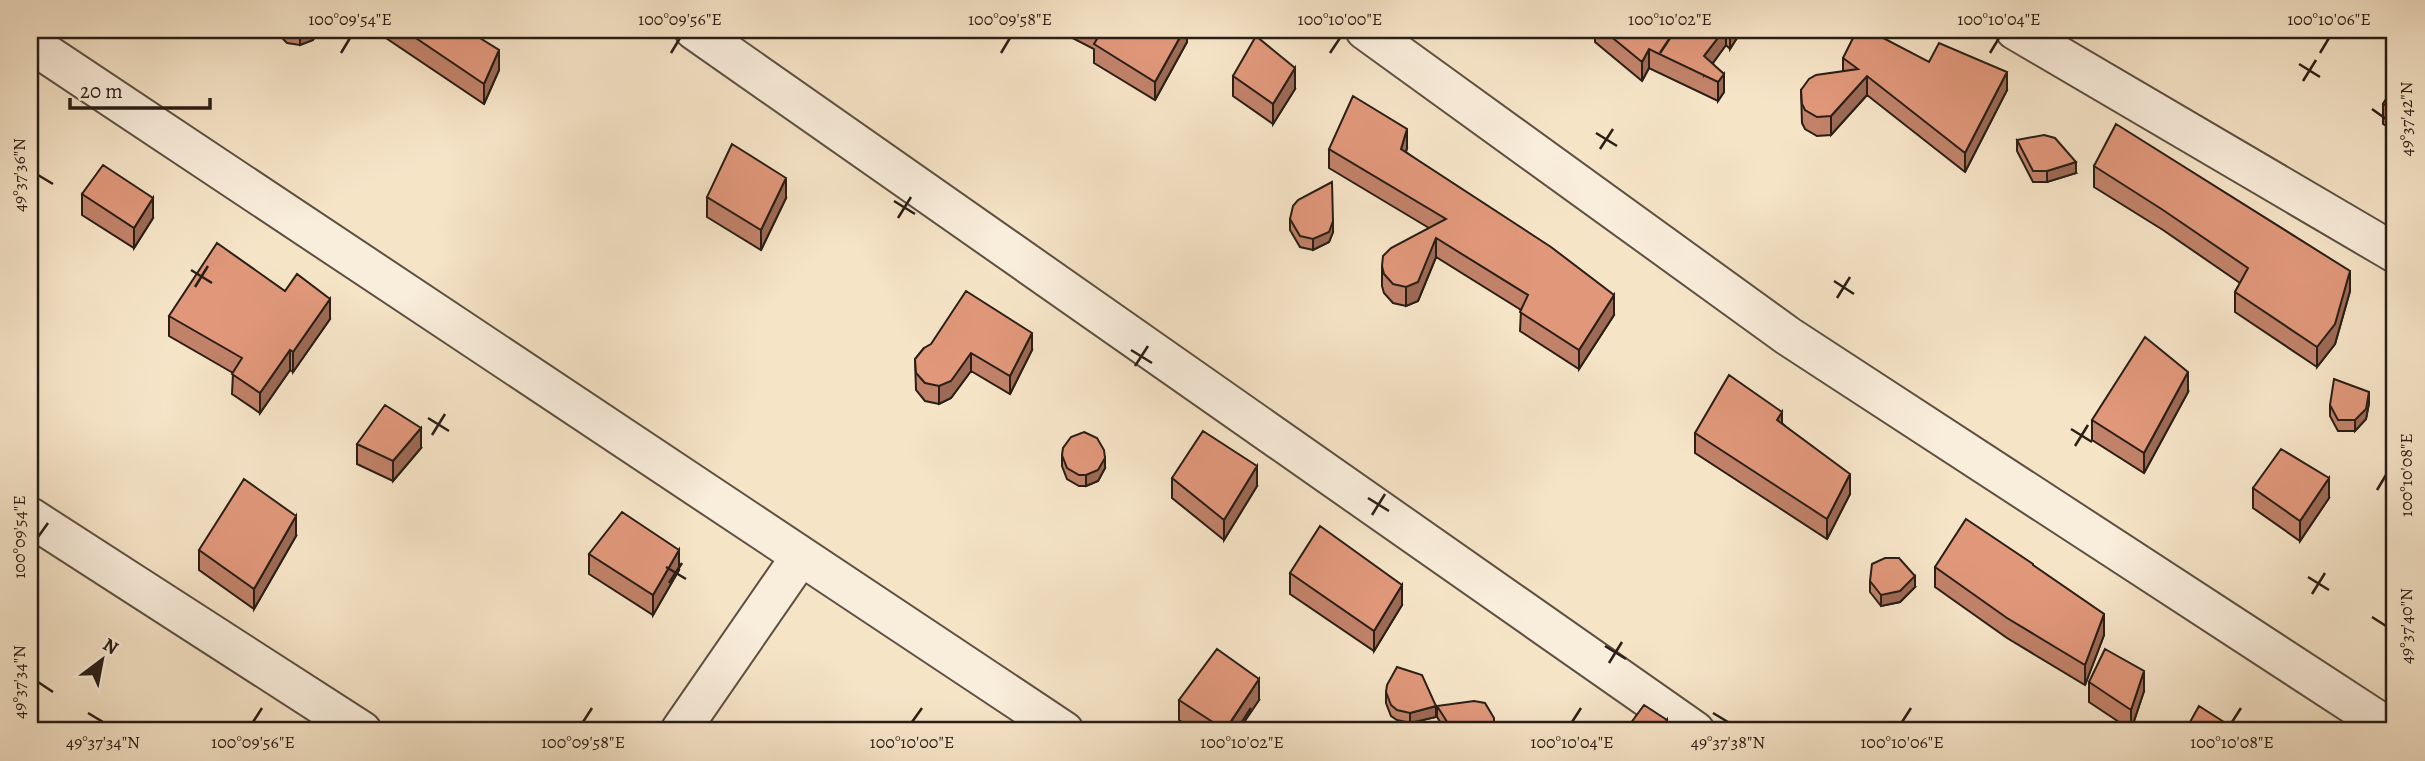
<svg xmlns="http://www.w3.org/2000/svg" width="2425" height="761" viewBox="0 0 2425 761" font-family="Alegreya,serif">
  <rect width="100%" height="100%" fill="#f6e4c7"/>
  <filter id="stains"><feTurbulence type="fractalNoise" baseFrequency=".00286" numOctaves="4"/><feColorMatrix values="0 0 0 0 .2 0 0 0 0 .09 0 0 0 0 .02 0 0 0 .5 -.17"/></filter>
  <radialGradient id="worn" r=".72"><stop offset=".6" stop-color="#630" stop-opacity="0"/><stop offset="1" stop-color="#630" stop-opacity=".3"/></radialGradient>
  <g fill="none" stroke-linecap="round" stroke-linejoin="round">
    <defs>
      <path id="minor" d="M694 30 1695 731
        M1365 30 1788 336 2394 731
        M2015 30 2395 253
        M30 43 1064 731
        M30 517 362 731
        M680 731 801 556"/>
    </defs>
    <use href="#minor" stroke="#5d5042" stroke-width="42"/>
    <use href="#minor" stroke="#f9eddb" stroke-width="38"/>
  </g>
  <path fill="#c18269" stroke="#2a1e16" stroke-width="2" d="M279 30H318L313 40 300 45 287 43 282 38Z
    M374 30H467L499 70 484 104Z
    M1057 30H1187V42L1155 100 1094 63V49Z
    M1595 30H1742L1730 49 1726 45 1713 63 1724 92 1718 101 1649 68 1642 81 1595 42Z
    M1843 58 1929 62 2007 90 1965 172 1867 95 1831 135 1817 136 1805 129 1802 123 1801 90 1843 72Z
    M1233 76 1295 89 1273 124 1233 96Z
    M2395 85V131L2383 124V104Z
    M2017 140 2076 173 2047 182H2033L2017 151Z
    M1407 148 1406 152 1614 315 1579 369 1520 331 1521 310 1436 257 1418 301 1406 306 1393 303 1384 293 1382 286V266L1429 228 1329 168V149Z
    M2094 166 2350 291 2335 344 2317 367 2235 312V292L2240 283 2163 230 2094 187Z
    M82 194 153 218 134 248 82 215Z
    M707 197 786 198 761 250 707 217Z
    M1290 219 1333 232 1329 242 1313 250 1300 247 1290 230Z
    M285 291 330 319 293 372 290 370 260 413 232 394 233 373 169 336V316Z
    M924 348 1032 350 1010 394 971 371 951 398 939 404 925 401 916 390 915 359Z
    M2188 392 2144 473 2092 440V420Z
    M2369 403 2366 419 2355 431H2338L2330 416V405Z
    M1782 423 1850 494 1827 539 1695 453V433Z
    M357 444 421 448 393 481 357 464Z
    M1062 455 1105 468 1098 481 1086 486H1079L1067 479 1062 466Z
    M1172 478 1257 486 1224 540 1172 498Z
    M2253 488 2329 498 2300 541 2253 508Z
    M296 536 254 609 199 570V550Z
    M589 554 679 570 653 615 589 574Z
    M2033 566 2104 635 2085 685 2007 638 1935 587V567Z
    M1290 573 1402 605 1374 651 1290 594Z
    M1870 581 1915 587 1900 602 1881 606 1870 592Z
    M2089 682 2144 691 2131 730 2089 702Z
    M1386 692 1436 717 1410 723 1397 720 1391 716 1386 703Z
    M1179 700H1259L1238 731H1196L1179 720Z
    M1437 706 1494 731H1446L1437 717Z"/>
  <path fill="#9d6a55" stroke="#2a1e16" stroke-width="2" d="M311 30H318L313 40 300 45V35Z
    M1184 30H1187V42L1155 100V82Z
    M1724 30H1726V45L1704 75V56Z
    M1730 30H1742L1730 49Z
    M1649 49V68L1642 81V62Z
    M499 50V70L484 104V84Z
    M1295 68V89L1273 124V104Z
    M2007 72V90L1965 172V153Z
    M1724 74V92L1718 101V82Z
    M1867 76V95L1831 135V116Z
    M1407 129V148L1401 168V149Z
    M2076 162V173L2047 182V171Z
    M786 178V198L761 250V230Z
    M153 198V218L134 248V228Z
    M1333 221V232L1329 242 1313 250V239Z
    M1436 238V257L1418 301 1406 306V287Z
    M2350 271V291L2335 344 2317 367V347Z
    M1614 295V315L1579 369V350Z
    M330 299V319L293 372V352Z
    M1032 333V350L1010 394V376Z
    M290 350V370L260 413V393Z
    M971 353V371L951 398 939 404V386Z
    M2188 372V392L2144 473V453Z
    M2369 392V403L2366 419 2355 431V420Z
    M1782 412V432L1777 420Z
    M421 428V448L393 481V461Z
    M1105 458V468L1098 481 1086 486V475Z
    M1257 466V486L1224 540V520Z
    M1850 474V494L1827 539V519Z
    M2329 478V498L2300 541V521Z
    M296 516V536L254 609V589Z
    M679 550V570L653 615V595Z
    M1915 576V587L1900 602 1881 606V595Z
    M1402 585V605L1374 651V631Z
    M2104 614V635L2085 685V665Z
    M2144 671V691L2131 730V710Z
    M1259 679V700L1238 731H1225Z
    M1436 706V717L1410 723V713Z
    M1667 720V731H1660Z"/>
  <path fill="#e0977a" stroke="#2a1e16" stroke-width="2" d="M285 30H311L300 35 287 32Z
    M404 30H467L499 50 484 84Z
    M1092 30H1184L1155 82 1094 44 1100 34Z
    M1603 30H1724L1704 56 1724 74 1718 82 1649 49 1642 62Z
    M1857 30H1868L1929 62 1939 43 2007 72 1965 153 1867 76 1831 116 1817 117 1805 110 1802 104 1801 90 1809 79 1816 75 1858 69 1843 58Z
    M1256 36 1295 68 1273 104 1233 76Z
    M2395 85V111L2383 104Z
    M1353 96 1407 129 1401 149 1551 247 1614 295 1579 350 1520 312 1528 295 1436 238 1418 282 1406 287 1393 284 1384 274 1382 266 1383 256 1391 248 1446 219 1329 149Z
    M2116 124 2350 271 2335 324 2317 347 2235 292 2248 268 2163 210 2094 166Z
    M2044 135 2055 138 2076 162 2047 171H2033L2017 140Z
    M732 144 786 178 761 230 707 197Z
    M103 165 153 198 134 228 82 194Z
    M1332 182 1333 221 1329 232 1313 239 1300 236 1290 219 1293 206 1298 200Z
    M217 243 285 291 297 274 330 299 293 352 290 350 260 393 232 374 242 358 169 316Z
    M966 291 1032 333 1010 376 971 353 951 381 939 386 925 383 916 373 915 359 924 348 931 344Z
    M2145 337 2188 372 2144 453 2092 420Z
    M1729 375 1782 412 1777 420 1850 474 1827 519 1695 433Z
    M2334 379 2369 392 2366 409 2355 420H2338L2330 405Z
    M385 405 421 428 393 461 357 444Z
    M1203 431 1257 466 1224 520 1172 478Z
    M1084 432 1097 438 1104 450 1105 458 1098 470 1086 475H1079L1067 468 1062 455 1063 448 1071 437Z
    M2281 449 2329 478 2300 521 2253 488Z
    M244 479 296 516 254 589 199 550Z
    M622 512 679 550 653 595 589 554Z
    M1966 519 2033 564V565L2104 614 2085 665 2007 618 1935 567Z
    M1320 526 1402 585 1374 631 1290 573Z
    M1885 558H1899L1915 576 1900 591 1881 595 1870 581 1872 564Z
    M1217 649 1259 679 1225 730 1179 700Z
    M2105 649 2144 671 2131 710 2089 682Z
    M1397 667 1422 675 1436 706 1410 713 1397 710 1391 705 1386 692 1387 685Z
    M1474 701 1485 703 1494 718V726L1491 731H1453L1437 706Z
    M1644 705 1667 720 1660 731H1625Z
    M2199 706 2238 731H2185Z"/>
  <path fill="none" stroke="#2a1e16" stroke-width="2.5" d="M341 53 350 38M671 53 680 38M1001 53 1010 38M1330 53 1340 38M1660 53 1670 38M1990 53 1999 38M2320 53 2329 38M2299 64 2320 77M2303 81 2316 60M2372 109 2386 119M1596 133 1617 146M1600 149 1613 129M38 175 53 184M894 201 915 214M898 218 911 197M191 270 212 283M1834 281 1854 294M195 287 208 266M1837 298 1850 277M1131 350 1152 363M1135 366 1148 346M428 418 449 431M2071 429 2092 442M432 435 445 414M2075 446 2088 425M2377 490 2386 475M1368 498 1389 511M1372 515 1385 494M38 537 48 523M666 567 686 579M2308 577 2329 590M669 583 682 563M2312 594 2325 573M2372 617 2386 626M1605 646 1626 659M1609 663 1622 642M38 682 53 692M88 713 103 722M1713 713 1728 722M253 722 262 708M583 722 592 708M912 722 922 708M1242 722 1251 708M1572 722 1581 708M1902 722 1911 708M2232 722 2241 708"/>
  <rect width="2425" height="761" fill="none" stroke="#f6e4c7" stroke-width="77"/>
  <g transform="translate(102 660) rotate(32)" stroke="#f9eddb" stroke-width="5" paint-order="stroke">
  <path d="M0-5L12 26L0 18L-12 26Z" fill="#2a1e16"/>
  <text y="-10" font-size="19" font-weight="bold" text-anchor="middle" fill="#2a1e16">N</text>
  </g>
  <path d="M70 98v10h140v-10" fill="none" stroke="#2a1e16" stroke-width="3.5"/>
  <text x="80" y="98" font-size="21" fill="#2a1e16" stroke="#f9eddb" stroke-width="5" paint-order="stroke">20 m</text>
  <rect x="38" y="38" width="2348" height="684" fill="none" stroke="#2a1e16" stroke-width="2.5"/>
  <g font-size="18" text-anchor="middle" fill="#2a1e16">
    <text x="350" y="25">100°09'54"E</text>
    <text x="680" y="25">100°09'56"E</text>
    <text x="1010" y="25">100°09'58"E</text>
    <text x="1340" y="25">100°10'00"E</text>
    <text x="1670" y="25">100°10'02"E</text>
    <text x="1999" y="25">100°10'04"E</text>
    <text x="2329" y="25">100°10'06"E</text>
    <text transform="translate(2406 119) rotate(-90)" y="6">49°37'42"N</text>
    <text transform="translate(19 175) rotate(-90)" y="6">49°37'36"N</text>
    <text transform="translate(2406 475) rotate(-90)" y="6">100°10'08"E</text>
    <text transform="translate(19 537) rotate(-90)" y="6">100°09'54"E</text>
    <text transform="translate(2406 626) rotate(-90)" y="6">49°37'40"N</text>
    <text transform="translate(19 682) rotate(-90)" y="6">49°37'34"N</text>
    <text x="103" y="748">49°37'34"N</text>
    <text x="253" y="748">100°09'56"E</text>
    <text x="583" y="748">100°09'58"E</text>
    <text x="912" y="748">100°10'00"E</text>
    <text x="1242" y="748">100°10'02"E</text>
    <text x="1572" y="748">100°10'04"E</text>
    <text x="1728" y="748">49°37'38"N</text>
    <text x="1902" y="748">100°10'06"E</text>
    <text x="2232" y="748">100°10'08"E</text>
  </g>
  <rect width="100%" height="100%" filter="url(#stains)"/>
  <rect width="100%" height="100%" fill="url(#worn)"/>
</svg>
